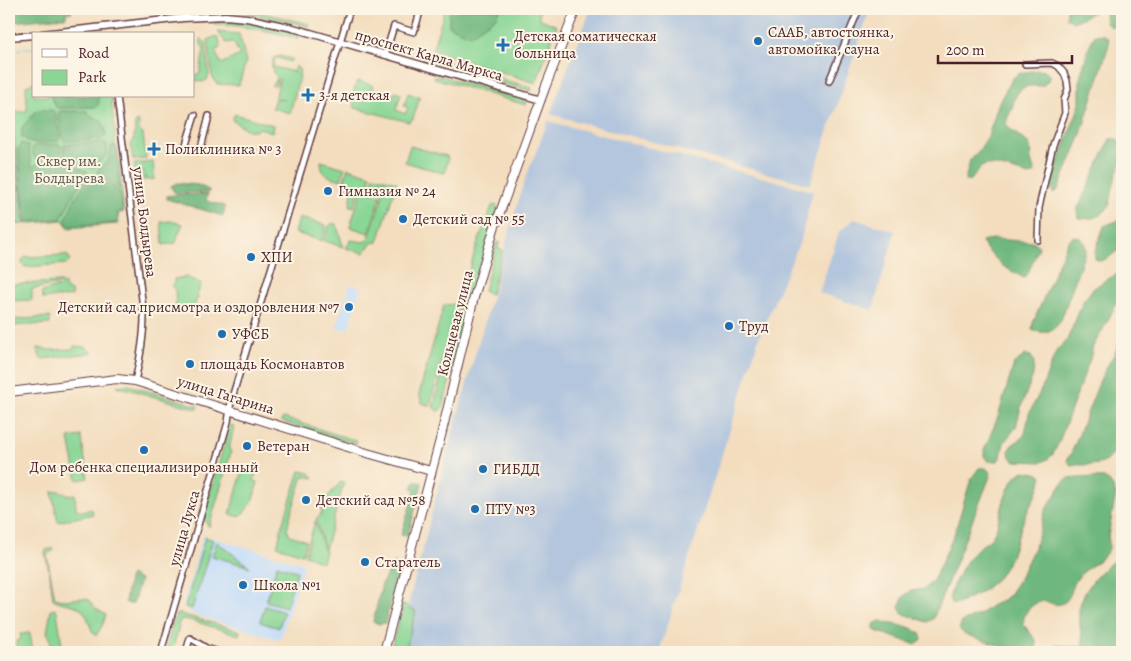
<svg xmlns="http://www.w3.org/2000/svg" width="1131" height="661" viewBox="0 0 1131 661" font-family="Alegreya,serif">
  <rect width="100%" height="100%" fill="#fcf5e5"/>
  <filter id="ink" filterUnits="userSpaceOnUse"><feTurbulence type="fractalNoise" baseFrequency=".02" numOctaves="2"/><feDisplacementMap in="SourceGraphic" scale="10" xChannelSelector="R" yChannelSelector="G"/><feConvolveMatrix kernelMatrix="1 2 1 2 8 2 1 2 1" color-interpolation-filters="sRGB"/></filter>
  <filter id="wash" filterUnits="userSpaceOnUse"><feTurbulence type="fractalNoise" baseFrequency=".0096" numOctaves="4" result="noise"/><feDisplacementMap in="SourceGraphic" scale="20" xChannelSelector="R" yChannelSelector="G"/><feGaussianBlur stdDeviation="1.12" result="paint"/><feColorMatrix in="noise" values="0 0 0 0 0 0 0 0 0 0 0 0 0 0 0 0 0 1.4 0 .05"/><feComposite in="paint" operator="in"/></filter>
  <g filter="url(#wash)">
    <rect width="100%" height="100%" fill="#f3ddbe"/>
    <path fill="#c6def8" d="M9 141H14L24 224 9 226Z
      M350 284 361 287 348 330 336 327Z
      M203 535 304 564 280 640 195 615 183 606Z"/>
    <path fill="#b4c6dd" d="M591 9H870L810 185 550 114Z
      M548 121 813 191 801 239 760 335 659 652H396L452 435 493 293 506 243 523 185Z
      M854 219 895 231 873 310 819 293 839 232Z"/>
    <path fill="#89d695" stroke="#6a7a60" d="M206 9H247L309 24 311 26H308L233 10H206Z
      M444 9H540L539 18 557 26 536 83 432 50 443 16Z
      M222 21C238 21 292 25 299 39 271 31 244 25 214 25V22Z
      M218 32 239 34 246 61 239 85 217 84 212 76 208 40 216 36 220 42V48L215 51 221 64 240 55 233 42 226 43Z
      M200 38 206 43 209 75 207 80 202 82 194 80V74L196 75 200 73 204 49 201 44Z
      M424 55 532 88 531 91 428 62 423 59Z
      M280 56 292 59 290 62 278 58 275 59 273 64 274 67 294 72 296 66 300 71 298 75H300L290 113 272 108 275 98 285 100 275 98 280 79H278L277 85 275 86 271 85 275 82 277 77C271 72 271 65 273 58Z
      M442 76 527 101 526 105 434 78V77Z
      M357 81 372 85 373 90 393 96 395 92 401 94 396 110 405 114 408 107 404 106 408 93 420 97 413 119 409 122 355 108 352 97Z
      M34 82V96H111L115 131V144L118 150 124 212 118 214 119 224 69 228 63 220 25 224 11 113 26 111 27 109 26 86Z
      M235 114 273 125 272 132 259 128 256 131 248 130 233 121V117Z
      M137 121 139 122C139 127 138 132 143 134L146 159 133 160 131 145 134 139 135 123Z
      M13 142 23 224H12L11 222 15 221 12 196 16 195 15 184H11L9 169V143Z
      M410 146 447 156 448 159 445 172 443 173 405 162Z
      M321 161 345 168 341 180C329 176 321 176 321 161Z
      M153 162 155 179 146 180 144 170 145 180 140 181 139 186H136L134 164Z
      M348 168 371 175 368 186 360 188 354 207 350 206 352 191 345 187 343 183Z
      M374 176 397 182 378 242 371 243 364 253 346 248 351 240 363 242 368 240 383 195 380 190 370 187Z
      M362 189 381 195 369 233 350 227Z
      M495 205 497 206V210L472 292 470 294 465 295 462 293 476 248 492 206Z
      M299 218 326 225 322 241 295 233Z
      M170 221 183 224 178 234 176 243 163 245 161 222Z
      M333 223 337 225 343 247 324 241 328 227Z
      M497 242H499L498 249 503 250 491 294 484 292V290Z
      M66 255 69 257 70 261 67 264 25 267 22 264 23 259 26 257Z
      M185 277 201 283 197 296 199 298 196 300 193 312 176 307 175 289 171 286 174 283V279Z
      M61 282 56 285 32 289V300L9 301 13 284Z
      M65 283V288L71 291 72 296 59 298 57 297 43 299 42 292 57 287Z
      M464 299 467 300 469 304 443 407 440 410 437 411 433 407 461 300Z
      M457 304 430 406 422 403 419 394 444 305Z
      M50 317V324L9 326V320Z
      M74 346 85 347 92 352 84 354 41 359 37 349 38 348 50 350 73 349Z
      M128 385 198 406 197 409 117 386Z
      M284 418 357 441 356 444 283 422 281 421 282 419Z
      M232 425 234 427 229 449 231 452 209 527 205 520 202 519 230 426Z
      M81 436 88 478 77 480 69 438Z
      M256 465H258L254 481 258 482 252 503 240 517 230 514 243 469 255 470Z
      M300 471 310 473 314 478 303 476 289 520 287 530 290 535 307 541 303 554 277 546 281 532V529Z
      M341 482H344L325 550 316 518 319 517 322 512 320 505Z
      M59 491 66 493 67 495 75 494 76 509 82 511 92 509 93 514 58 522 52 492Z
      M315 521 325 552 322 562 305 555Z
      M205 537 213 540 192 609 185 607Z
      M217 542 250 567 212 556Z
      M53 548 54 550 52 552 48 553 47 555 55 598C67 603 77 596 88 599L96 609 106 615 103 624 96 636C89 630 90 618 83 611 74 602 63 605 53 599L50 575 45 553 46 550Z
      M277 565 297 571 286 607 266 601Z
      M403 604 406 605 410 609 416 611 405 652H390Z
      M265 606 284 612 279 628 260 622Z
      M55 609 57 611 63 652H53L49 635 47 633 51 610Z
      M176 614H181L240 631 239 635 190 620 181 619 180 622H179L178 625 179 626 172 652H165Z
      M30 633 33 652H17L16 641 21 639 20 634Z"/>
    <path fill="#6eb77e" stroke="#5c6b54" d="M9 9H15L16 10 35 9H71L72 12 66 13V17L11 22Z
      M451 9H500L495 18 470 35 449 26V14Z
      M1067 9H1099L1085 17 1073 22 1067 18Z
      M1102 9H1122C1122 20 1121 21 1111 27L1106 23 1105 13Z
      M1102 34 1108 38 1109 44 1080 137 1058 190 1053 193 1051 187 1052 180 1080 104V77L1090 44 1095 35Z
      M1039 70 1045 71 1050 76 1047 82 1042 86C1029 86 1021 84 1015 98 1012 103 1015 99 1013 105 1011 113 1007 116 1006 124L1010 129 1027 142 1030 147 1031 160 1035 173 1029 175C1021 173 992 163 985 165 979 167 975 175 971 180L965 181 970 160 977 154 988 136 999 102 1013 78 1018 74 1025 72Z
      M50 96H98L99 103 96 107 59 108H57Z
      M37 110H51L55 112 60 139 58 141 31 143 22 137V127Z
      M60 111H87L93 118 101 120C104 126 108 132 105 138L97 140 95 138 90 140 65 141 63 139 58 114Z
      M1110 139H1117C1129 152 1117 168 1114 183 1112 189 1112 196 1110 203 1106 215 1089 222 1078 217L1077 210Z
      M103 142 107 145V155L94 167 92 168 65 160 64 158V145L65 144Z
      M22 143 28 146 32 166 33 167 38 163 64 162 87 171 88 175 76 190 61 219 26 222 25 221 18 149Z
      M59 144 61 146V158L60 160 38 161 33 155 32 148 35 145Z
      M113 145H114L117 150 120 189 98 174V170L109 159 111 147Z
      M93 176 104 181 120 192 123 211 117 212 118 221 116 223 71 226 68 225 65 221C72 205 79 186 93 176Z
      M177 183 198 185 209 190V192L177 193 174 192 171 186Z
      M208 194 206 200 207 201 224 206 225 208 223 216 167 199V196L174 195Z
      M1122 219V247L1108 258 1101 261 1095 259V252L1104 226Z
      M1074 236C1082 237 1084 241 1086 249L1061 320C1055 331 1044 335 1032 330L1033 323 1068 241Z
      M993 239 1035 242 1039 247 1028 273 1024 278 1003 266 987 250 982 242Z
      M1122 272V292L1106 324 1093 346 1090 359 1059 442 1053 454 1048 459 1042 462 1015 461 1010 457 1009 451 1012 445 1021 439 1025 434 1029 414 1042 388 1052 362 1057 350 1067 340 1084 300 1093 289 1104 281Z
      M1122 325V437C1107 469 1104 464 1071 465L1067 460 1071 454 1101 378 1118 347Z
      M1025 355 1031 356 1034 362 1033 375 1021 407 1016 427 1004 443 1001 456 998 461H988L984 456V450L998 417 1014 364Z
      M979 468H986L991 473 989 479 933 619 927 622 902 613 899 606 905 595 911 591 924 589 934 579 954 535 971 479Z
      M1023 471 1036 473 1042 476 1039 488 1024 519 1010 559 998 578 983 591 958 604H951C951 602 949 599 950 597 950 587 967 559 974 552 980 545 990 542 994 534 997 530 997 524 999 519 1003 503 1008 480 1023 471Z
      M1077 477 1104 478 1110 482 1116 494 1108 536C1109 541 1110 546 1108 551 1100 563 1084 568 1076 580 1072 587 1071 599 1063 603 1051 609 1045 593 1031 607 1025 612 1024 616 1023 624L1036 640V652H1018L964 634 959 629 962 622 980 614 991 606 1003 600 1009 595 1017 583 1036 544 1045 511 1064 481 1070 478Z
      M415 481 422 483 409 532 407 536 401 535 415 490 412 488Z
      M1122 557V652H1049V649L1056 645 1075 647 1083 645C1082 635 1078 618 1079 610 1082 590 1104 564 1122 557Z
      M393 563 400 566 401 568 385 623 380 624 373 622 382 584Z
      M131 575 140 580 133 604H129L125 602 129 579Z
      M880 621 911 628 920 633 922 639C920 643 918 644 914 644L876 631 874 628V624Z"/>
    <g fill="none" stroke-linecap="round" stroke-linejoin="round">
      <path stroke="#58bbd6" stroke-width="1" d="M24 48H34
        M9 50 21 49"/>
    </g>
  </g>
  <g filter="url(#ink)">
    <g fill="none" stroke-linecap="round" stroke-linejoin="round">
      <defs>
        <path id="minor" d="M385 55 394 26 414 32 420 12 413 9
          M1025 64 1052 63 1058 66 1064 73 1067 81 1068 89 1064 100 1065 113 1053 145 1042 194 1039 208 1038 240
          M829 81 859 9
          M117 96 144 316C144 338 140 359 135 381
          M185 148 195 115
          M200 152 209 116
          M161 652 228 422 231 401 350 9
          M186 652 190 638 206 648 219 652"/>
        <path id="tertiary" d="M42 34 183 18 225 16 247 18 293 28 541 100
          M9 37 34 35"/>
        <path id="secondary" d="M9 392 117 379 135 381 367 453 431 471
          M384 652 441 436 473 301 494 229 545 88 576 9"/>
      </defs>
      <use href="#minor" stroke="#633c41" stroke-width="8"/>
      <use href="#tertiary" stroke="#633c41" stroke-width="9"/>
      <use href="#secondary" stroke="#633c41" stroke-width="10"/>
      <use href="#minor" stroke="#fff" stroke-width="5"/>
      <use href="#tertiary" stroke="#fff" stroke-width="6"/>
      <use href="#secondary" stroke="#fff" stroke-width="8"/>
    </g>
  </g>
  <g fill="#1f6fb2" stroke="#fcf5e5" stroke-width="2">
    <circle cx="758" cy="41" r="5"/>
    <path d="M500.5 37.5h5v5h5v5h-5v5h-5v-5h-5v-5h5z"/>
    <path d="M305.5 87.5h5v5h5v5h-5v5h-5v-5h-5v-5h5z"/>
    <path d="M151.5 141.5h5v5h5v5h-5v5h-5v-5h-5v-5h5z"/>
    <circle cx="328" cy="191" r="5"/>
    <circle cx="403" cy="219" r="5"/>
    <circle cx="251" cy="257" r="5"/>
    <circle cx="349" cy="307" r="5"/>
    <circle cx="729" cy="326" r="5"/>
    <circle cx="222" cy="334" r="5"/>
    <circle cx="190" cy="364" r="5"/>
    <circle cx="247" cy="446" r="5"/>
    <circle cx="144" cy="450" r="5"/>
    <circle cx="483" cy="469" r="5"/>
    <circle cx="306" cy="500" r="5"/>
    <circle cx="475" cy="509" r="5"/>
    <circle cx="365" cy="562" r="5"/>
    <circle cx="243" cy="585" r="5"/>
  </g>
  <g text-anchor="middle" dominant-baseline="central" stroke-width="4" stroke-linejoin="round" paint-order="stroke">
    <g font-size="15" fill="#4a1f2b" stroke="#fcf5e5" text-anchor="start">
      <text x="768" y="32">СААБ, автостоянка,<tspan x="768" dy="17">автомойка, сауна</tspan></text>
      <text x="514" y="36">Детская соматическая<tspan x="514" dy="17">больница</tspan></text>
      <text x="319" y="95">3-я детская</text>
      <text x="165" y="149">Поликлиника № 3</text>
      <text x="338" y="191">Гимназия № 24</text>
      <text x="413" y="219">Детский сад № 55</text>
      <text x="261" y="257">ХПИ</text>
      <text x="339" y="307" text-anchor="end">Детский сад присмотра и оздоровления №7</text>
      <text x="739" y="326">Труд</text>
      <text x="232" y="334">УФСБ</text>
      <text x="200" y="364">площадь Космонавтов</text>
      <text x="257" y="446">Ветеран</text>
      <text x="144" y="467" text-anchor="middle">Дом ребенка специализированный</text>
      <text x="493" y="469">ГИБДД</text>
      <text x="316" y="500">Детский сад №58</text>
      <text x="485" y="509">ПТУ №3</text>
      <text x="375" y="562">Старатель</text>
      <text x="253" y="585">Школа №1</text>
    </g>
    <g font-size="15" fill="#4a1f2b" stroke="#fcf5e5">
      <text transform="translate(429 55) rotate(16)">проспект Карла Маркса</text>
      <text transform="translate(145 222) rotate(83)">улица Болдырева</text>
      <text transform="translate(455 323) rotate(-76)">Кольцевая улица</text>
      <text transform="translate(226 395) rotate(17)">улица Гагарина</text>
      <text transform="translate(184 528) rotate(-74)">улица Лукса</text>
    </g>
    <g font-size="15" fill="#5d564b" stroke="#fcf5e5">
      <text x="69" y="161">Сквер им.<tspan x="69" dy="17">Болдырева</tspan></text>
    </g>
  </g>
  <rect width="1131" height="661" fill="none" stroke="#fcf5e5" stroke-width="30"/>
  <rect x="32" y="32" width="162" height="65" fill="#fcf5e5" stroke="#b59f9b"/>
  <rect x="42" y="49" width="25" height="8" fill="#ffffff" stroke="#b59f9b"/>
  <text x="78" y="58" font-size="15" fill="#4a1f2b">Road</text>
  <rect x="42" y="70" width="25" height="15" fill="#89d695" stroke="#b59f9b"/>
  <text x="78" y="82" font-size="15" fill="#4a1f2b">Park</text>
  <path d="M938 55v8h134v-8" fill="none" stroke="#4a1f2b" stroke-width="2.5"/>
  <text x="946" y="55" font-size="15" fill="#4a1f2b" stroke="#fcf5e5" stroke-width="4" paint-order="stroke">200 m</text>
</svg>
